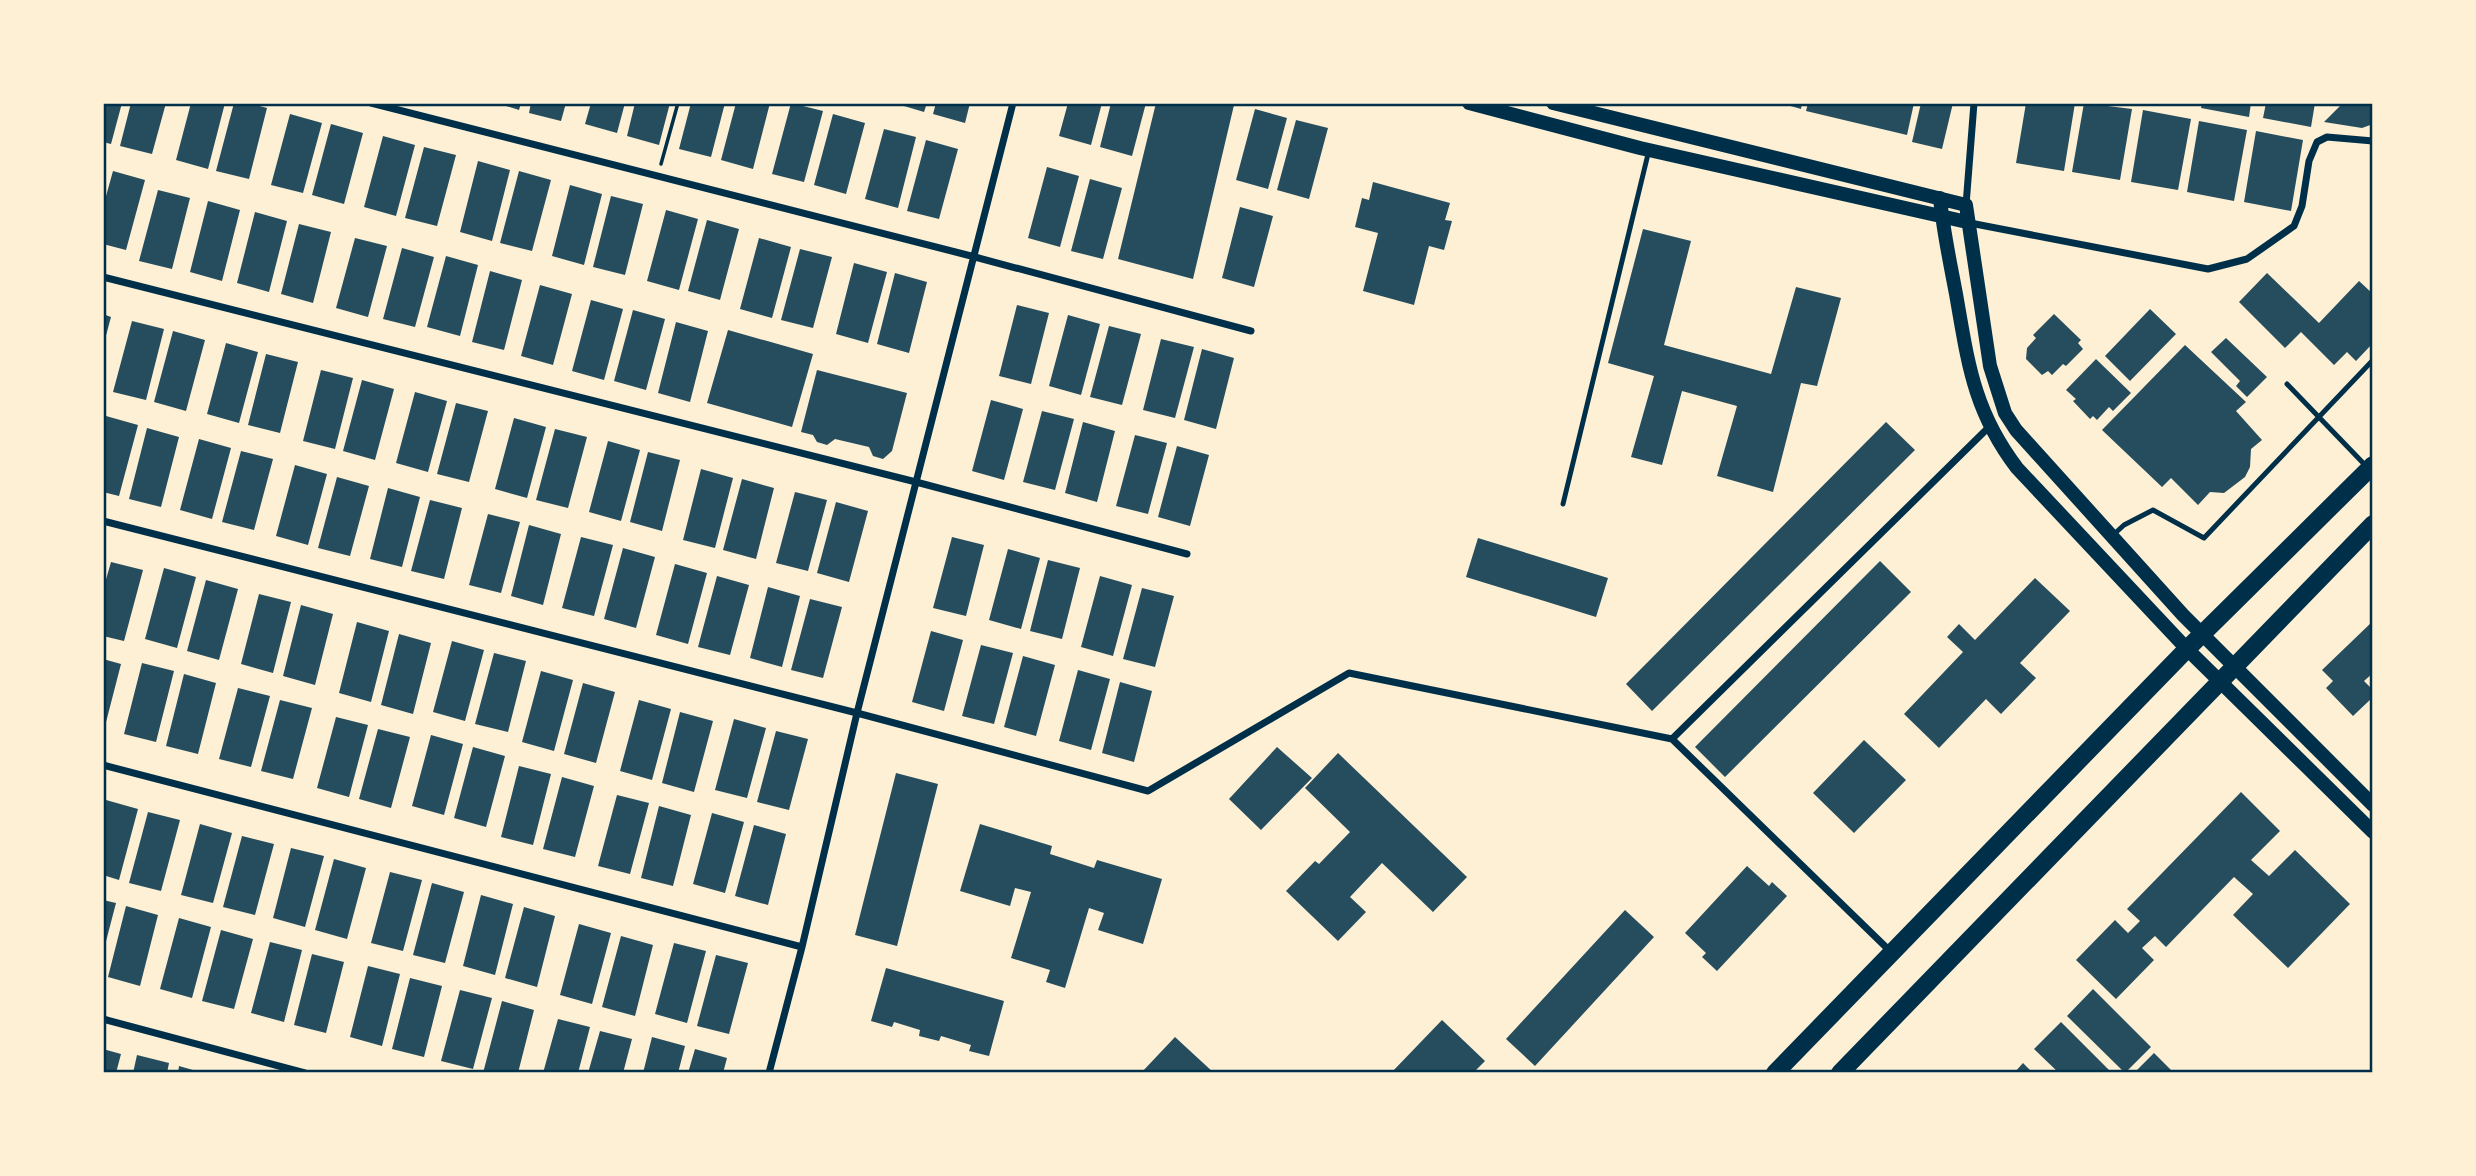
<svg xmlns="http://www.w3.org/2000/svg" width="2476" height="1176" viewBox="0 0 2476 1176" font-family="Arial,sans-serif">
  <rect width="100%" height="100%" fill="#fdf0d5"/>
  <path fill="#264d5e" d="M103 103H122L111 144 103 142Z
    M131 103H166L152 154 120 146Z
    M191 103H225L208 169 176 160Z
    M234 103H249L267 108 249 179 216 171Z
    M497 103H521L519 110Z
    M531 103H566L561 121 529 113Z
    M591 103H625L617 133 585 124Z
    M635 103H670L659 145 627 136Z
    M691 103H725L711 157 679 149Z
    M736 103H770L753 169 721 160Z
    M791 103 823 111 804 182 772 174Z
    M894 103H927L924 112Z
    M936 103H970L965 123 933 114Z
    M1068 103H1102L1091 145 1059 136Z
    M1111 103H1146L1132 156 1100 147Z
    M1156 103H1226L1234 105 1193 279 1118 259Z
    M1780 103H1802L1801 109Z
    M1808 103H1914L1907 135 1806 111Z
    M1921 103H1953L1942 149 1912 142Z
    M2026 103H2075L2064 171 2016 163Z
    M2084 103 2132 109 2120 180 2072 172Z
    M2202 103H2251L2249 117 2201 108Z
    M2266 103H2315L2311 127 2263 118Z
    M2343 103H2373V124L2362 128 2324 122Z
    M1255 109 1287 118 1268 189 1236 180Z
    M2143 110 2191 119 2178 190 2131 182Z
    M290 114 322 123 303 193 271 185Z
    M833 114 865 123 846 194 814 185Z
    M1296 120 1328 128 1309 199 1277 190Z
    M2199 121 2247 130 2234 201 2187 192Z
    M331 124 363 133 344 204 312 195Z
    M884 129 916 137 898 208 865 199Z
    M2256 131 2303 140 2291 211 2244 202Z
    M383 136 415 145 396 216 364 207Z
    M926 140 958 149 939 219 907 211Z
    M424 147 456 155 437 226 405 218Z
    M478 161 510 170 492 241 460 232Z
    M1047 167 1079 176 1060 247 1028 238Z
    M113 171 145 180 126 250 103 244V207Z
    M519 171 551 180 532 251 500 243Z
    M1090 179 1122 188 1103 259 1071 251Z
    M1373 182 1450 203 1445 220 1452 221 1444 250 1429 246 1414 305 1363 291 1378 233 1355 227 1362 198 1369 200Z
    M570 185 602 194 584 265 552 256Z
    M158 190 190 198 172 269 139 261Z
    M611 196 643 204 625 275 593 267Z
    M208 201 240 210 222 281 190 272Z
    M1240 207 1273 216 1254 287 1222 278Z
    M666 210 698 219 679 290 647 281Z
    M255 212 287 221 269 292 237 283Z
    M707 220 739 229 720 300 688 291Z
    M299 224 331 232 313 303 281 294Z
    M1643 229 1691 241 1664 345 1771 374 1796 287 1841 298 1817 386 1801 383 1773 492 1717 476 1737 406 1682 391 1662 465 1631 457 1654 376 1608 363Z
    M355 238 387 246 368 317 336 308Z
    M759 238 791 247 772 318 740 309Z
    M402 248 434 257 415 327 383 319Z
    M800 249 832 257 813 328 781 320Z
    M446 256 478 265 460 336 427 327Z
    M854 263 887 272 868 343 836 334Z
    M490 271 522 280 504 350 472 342Z
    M895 273 927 282 909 353 877 344Z
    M2267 273 2319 323 2359 281 2373 294V343L2356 361 2347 352 2334 365 2301 332 2285 348 2239 302Z
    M540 285 572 294 553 365 521 356Z
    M591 300 623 309 604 380 572 371Z
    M1017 305 1049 313 1031 384 999 376Z
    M2150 309 2176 334 2130 381 2105 356Z
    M633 310 665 319 646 390 614 381Z
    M103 314 111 317 104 343H103Z
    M2054 314 2081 340 2078 343 2083 349 2066 366 2063 364 2052 375 2048 371 2042 375 2026 359 2027 348 2036 338 2033 335Z
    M1068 315 1100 324 1081 395 1049 386Z
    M132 321 164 329 146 400 113 392Z
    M676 322 708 331 690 402 658 393Z
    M1109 326 1141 334 1122 405 1090 397Z
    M728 330 813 354 792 427 707 403Z
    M173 331 205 340 186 411 154 402Z
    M2226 338 2267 377 2247 397 2236 386 2240 381 2211 352Z
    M1161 339 1194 347 1175 418 1143 410Z
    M226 343 258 352 239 423 207 414Z
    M2185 345 2246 402 2236 411 2262 440 2251 449 2250 467 2245 477 2224 493 2210 492 2198 505 2171 478 2162 487 2102 430Z
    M1202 349 1234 358 1216 429 1184 420Z
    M266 354 298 362 280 433 248 425Z
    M2096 359 2131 393 2113 411 2109 407 2097 420 2093 416 2090 419 2073 401 2076 399 2066 390Z
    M321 370 353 378 335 449 303 441Z
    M817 370 907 393 892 451 883 459 873 456 869 447 835 439 827 445 817 442 813 435 801 432Z
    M362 380 394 389 375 460 343 451Z
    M415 392 447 401 428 472 396 463Z
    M991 400 1023 409 1004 480 972 471Z
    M456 403 488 411 469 482 437 474Z
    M1042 411 1074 419 1055 490 1023 482Z
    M106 416 138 425 119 496 103 492V425Z
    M514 418 546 427 527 498 495 489Z
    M1083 422 1115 431 1097 502 1065 493Z
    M1886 422 1915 450 1652 711 1626 684Z
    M147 428 179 437 161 507 129 499Z
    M555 429 587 437 568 508 536 500Z
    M1135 435 1167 443 1148 514 1116 506Z
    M199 439 231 448 212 519 180 510Z
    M608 441 640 450 621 521 589 512Z
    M1177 446 1209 455 1190 526 1158 517Z
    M241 451 273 459 254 530 222 522Z
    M648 452 680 460 662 531 630 522Z
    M295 465 327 474 308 545 276 536Z
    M701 469 733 478 715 548 683 540Z
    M337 477 369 486 350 556 318 548Z
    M742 479 774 488 756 559 723 550Z
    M388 488 420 497 402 567 370 559Z
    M795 492 827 500 808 571 776 563Z
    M430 500 462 508 444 579 411 571Z
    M836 502 868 511 849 582 817 573Z
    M488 514 520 522 501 593 469 585Z
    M529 525 561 534 543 605 511 596Z
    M581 537 613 545 594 616 562 608Z
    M952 537 984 545 966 616 933 608Z
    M1478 538 1608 578 1596 617 1466 577Z
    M623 548 655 557 636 628 604 619Z
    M1008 549 1040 558 1021 629 989 620Z
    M1048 560 1080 568 1062 639 1030 631Z
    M1880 561 1911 592 1725 777 1695 747Z
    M111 562 143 570 124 641 103 636V590Z
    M675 564 707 573 688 644 656 635Z
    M164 568 196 577 177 648 145 639Z
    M717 576 749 585 730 655 698 647Z
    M1100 576 1132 585 1113 656 1081 647Z
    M2035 578 2070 611 2020 663 2036 678 2001 714 1986 699 1939 748 1904 714 1963 652 1947 637 1959 624 1975 640Z
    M206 580 238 589 219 660 187 651Z
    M768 587 800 596 782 667 750 658Z
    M1142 588 1174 596 1155 667 1123 659Z
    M259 594 291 602 273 673 241 664Z
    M810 599 842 607 823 678 791 670Z
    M301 605 333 614 315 685 283 676Z
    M2373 621V673L2364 681 2373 690V697L2353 716 2326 688 2333 681 2322 670Z
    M357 622 389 631 371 702 339 693Z
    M931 631 963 640 944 711 912 702Z
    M399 634 431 643 413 714 381 705Z
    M452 641 484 650 465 721 433 712Z
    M981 645 1013 653 994 724 962 716Z
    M494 653 526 661 508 732 475 724Z
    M1023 656 1055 665 1036 736 1004 727Z
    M103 659 121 664 104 730H103Z
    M142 663 174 671 156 742 124 734Z
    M1078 670 1110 679 1091 750 1059 741Z
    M541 671 573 680 554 751 522 742Z
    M184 674 216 683 198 754 166 746Z
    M1120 682 1152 691 1134 762 1102 753Z
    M583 683 615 692 596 763 564 754Z
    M238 688 270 696 251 767 219 759Z
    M280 700 312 708 293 779 261 771Z
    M639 700 671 709 652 780 620 771Z
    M680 712 713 721 694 792 662 783Z
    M336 717 368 725 349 797 317 788Z
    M734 719 766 728 747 798 715 790Z
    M378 729 410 737 391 808 359 799Z
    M776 731 808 739 789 810 757 802Z
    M431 735 463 744 444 815 412 806Z
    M1864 740 1906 780 1854 833 1813 793Z
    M473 747 505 756 486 827 454 818Z
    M1277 747 1312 778 1261 830 1229 799Z
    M1338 753 1467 877 1433 912 1382 863 1350 897 1366 912 1338 941 1286 891 1315 861 1319 864 1350 832 1305 788Z
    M519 766 551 774 533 845 501 837Z
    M896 773 938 784 897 946 855 935Z
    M562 777 594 786 575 857 543 849Z
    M2241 792 2280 831 2251 860 2269 876 2295 850 2350 904 2288 968 2233 915 2253 894 2234 877 2166 947 2155 936 2142 948 2154 960 2116 999 2076 960 2115 920 2128 933 2140 921 2127 909Z
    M617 795 649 803 630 874 598 866Z
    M106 800 138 809 119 880 103 875V809Z
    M659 806 691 815 673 886 641 878Z
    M148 812 180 820 161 891 129 883Z
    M712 813 744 822 725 893 693 884Z
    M200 824 232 833 213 903 181 895Z
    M980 824 1052 846 1050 854 1094 868 1097 860 1162 879 1143 944 1098 930 1104 913 1089 908 1065 988 1046 982 1050 970 1011 958 1031 892 1015 888 1010 906 960 891Z
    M754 825 786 834 768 905 735 896Z
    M242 836 274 844 255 915 223 907Z
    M291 848 324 856 305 927 273 918Z
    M334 859 366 868 347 939 315 930Z
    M1747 866 1769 886 1772 882 1787 896 1717 971 1702 957 1706 953 1685 933Z
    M390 872 422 880 403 951 371 943Z
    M432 883 464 892 445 963 413 955Z
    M481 895 513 904 495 975 463 966Z
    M103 900 116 903 104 949H103Z
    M126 906 158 915 140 986 108 977Z
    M524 907 555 916 537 987 505 978Z
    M1625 910 1654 937 1535 1066 1506 1039Z
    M179 918 211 927 192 998 160 989Z
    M579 924 611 933 592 1004 560 995Z
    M221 930 253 939 234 1009 202 1001Z
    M621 936 653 945 635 1016 602 1007Z
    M270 942 302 950 284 1022 251 1013Z
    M674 943 706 951 687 1023 655 1014Z
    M312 954 344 962 326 1033 294 1025Z
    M716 955 748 963 729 1034 697 1026Z
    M368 966 400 974 382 1046 350 1037Z
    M886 968 1004 1001 989 1056 969 1051 971 1045 941 1036 939 1041 919 1036 920 1030 894 1022 892 1027 871 1021Z
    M410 978 442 986 424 1057 392 1049Z
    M2093 989 2151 1047 2125 1073 2067 1016Z
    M460 990 492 998 473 1069 441 1061Z
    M502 1001 534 1010 518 1073H483Z
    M558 1019 590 1027 578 1073H543Z
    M1442 1020 1485 1061 1473 1073H1391Z
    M2061 1022 2112 1073H2059L2034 1049Z
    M600 1031 632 1039 623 1073H588Z
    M652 1037 685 1046 678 1073H643Z
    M1175 1037 1214 1073H1141Z
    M103 1049 121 1054 116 1073H103Z
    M695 1049 727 1058 723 1073H688Z
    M2154 1053 2174 1073H2134Z
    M137 1055 169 1063 167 1073H133Z
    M2023 1063 2033 1073H2014Z
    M179 1066 200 1072V1073H178Z"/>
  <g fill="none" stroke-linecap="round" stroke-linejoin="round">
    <path stroke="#003049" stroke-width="3.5" d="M661 164 678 103"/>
    <path stroke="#003049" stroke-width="5" d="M2287 384 2367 467
      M1563 504 1649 150
      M2112 536 2124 525 2153 510 2204 538 2373 360"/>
    <path stroke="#003049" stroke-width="7" d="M371 103 975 257 1251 331
      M1966 205 1974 103
      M1970 223 2208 269 2247 259 2294 226 2302 206 2309 161 2317 142 2327 137 2373 141
      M103 277 916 482 1187 554
      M103 521 857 713 1148 791 1349 673 1672 739 1891 952
      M1672 739 1989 427
      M103 765 802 947
      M103 1019 305 1073
      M769 1073 802 947 857 713 1013 103"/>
    <path stroke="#003049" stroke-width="14" d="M1469 103 1640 148 1967 222
      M1553 103 1966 205 1990 366 2005 413 2016 430 2183 615 2373 805
      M1940 198C1943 230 1950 262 1956 294 1968 362 1973 410 2017 468L2187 649 2373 832"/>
    <path stroke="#003049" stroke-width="18" d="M1775 1073 2187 649 2373 465
      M1840 1073 2373 524"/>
  </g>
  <rect width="2476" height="1176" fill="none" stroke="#fdf0d5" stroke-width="210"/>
  <rect x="105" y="105" width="2266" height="966" fill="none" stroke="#003049" stroke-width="2.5"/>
</svg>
